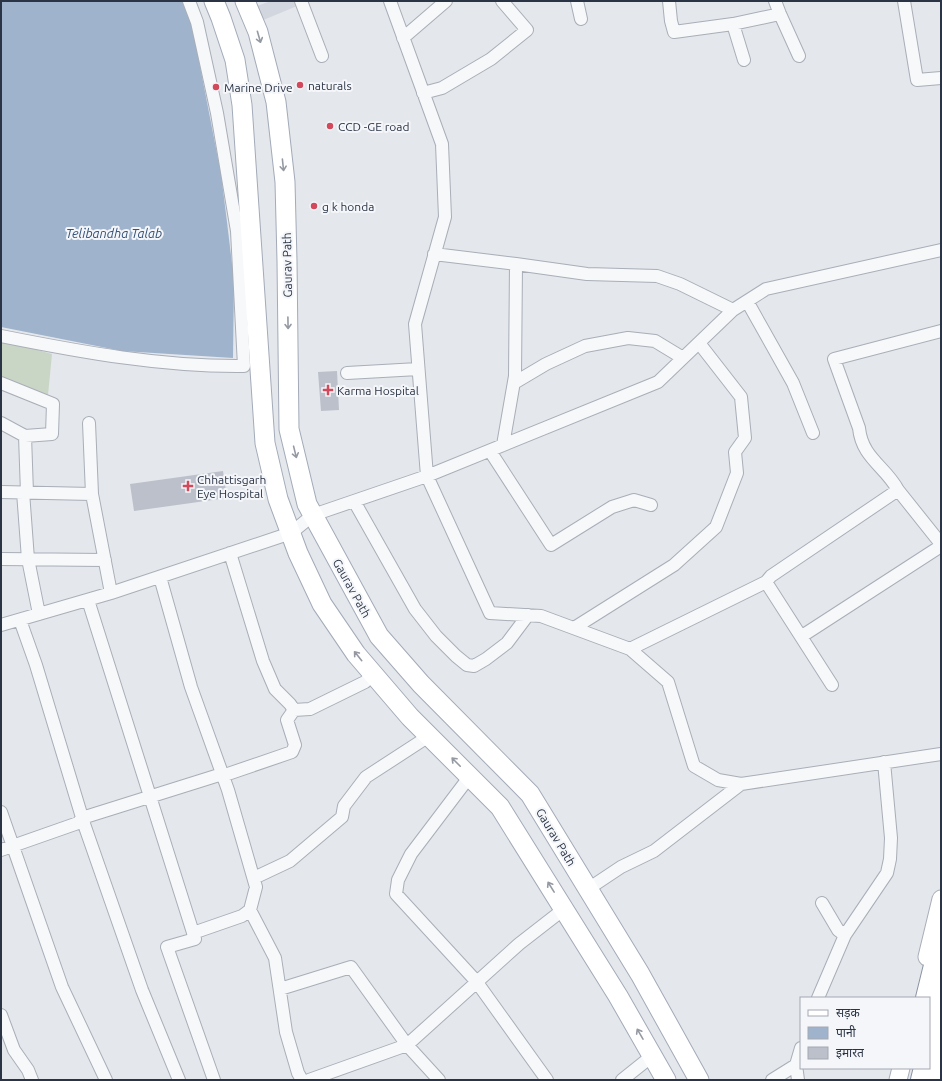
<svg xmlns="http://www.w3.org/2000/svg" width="942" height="1081" viewBox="0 0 942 1081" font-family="Ubuntu,'Noto Sans Devanagari',sans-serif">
  <rect width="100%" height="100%" fill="#e4e7ec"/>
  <path fill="#d2d6de" d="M271 1H295L297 6 261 21 257 6Z"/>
  <path fill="#c9d6c5" d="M1 340 52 354 48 395 1 379Z"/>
  <path fill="#9fb4cc" d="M1 1H183L190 15 221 174 227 222 234 281 233 358 122 351 1 327Z"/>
  <path fill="#bbc0ca" d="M337 371 339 410 321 411 318 372Z
    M223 471 227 498 134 511 130 484Z"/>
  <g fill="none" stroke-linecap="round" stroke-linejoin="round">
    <defs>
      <path id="street" d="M301 1 322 56
        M390 1 442 144 445 217 415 324 427 476 490 613 541 616 630 649 668 682 694 766 718 780 741 784 941 754
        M577 1 581 19
        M669 1 671 21 674 32 733 24 780 14
        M775 1 780 14 799 56
        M904 1 917 80 941 78
        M733 24 744 60
        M403 38 446 1
        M423 93 442 88 491 59 527 30 502 1
        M434 254 516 264 587 274 657 276 680 284 733 310
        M747 301 793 383 813 433
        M941 331 834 359 859 428C862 458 885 466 898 490L941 544
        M1 336C81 352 163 367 244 366L237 231 217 113 197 22 189 1
        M347 373 418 369
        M1 383 53 404 52 434 25 436
        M514 383 546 364 585 346 628 338 655 341 683 358
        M1 423 25 436 27 493
        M89 423 92 494 111 593
        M503 445 515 376 516 264
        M490 451 551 545 612 507 634 500 651 505
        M1 492 92 494
        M23 492 28 559 39 614
        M354 501 415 609 436 636 456 656 467 665 474 666 486 659 507 643 528 615
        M1 559 105 560
        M160 577 191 687 228 790 256 887 250 910 242 916 193 933
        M766 582 832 685
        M88 600 195 939 167 947 214 1080
        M20 620 36 665 84 824 142 990 179 1080
        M1 625 111 593 291 533 313 515 427 476 658 382 733 310 766 289 941 250
        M574 628 674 565 716 527 737 473 735 452 745 438 741 397 699 343
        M802 636 941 546
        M630 649 766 582 771 576 898 490
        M294 710 310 709 365 682 373 673
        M470 776 411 854 398 880 396 894 476 981 547 1080
        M1 812 62 987 106 1080
        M1 850 78 823 82 818 219 775 222 776 292 752 295 745 287 720 294 710 290 704 275 689 263 661 230 553
        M254 878 290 861 342 817 344 806 366 777 429 736
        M588 889 621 867 654 851 741 784
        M822 903 838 930 845 935
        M250 910 275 958 286 1032 298 1073 302 1080
        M280 989 351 967 407 1045 439 1080
        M818 998 845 935 887 873 890 859 891 838 884 762
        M1 1015 14 1050 28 1070 32 1080
        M309 1080 407 1045 519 944 564 909
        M622 1080 652 1056
        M772 1080 796 1065
        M798 1080 796 1065 801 1048"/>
      <path id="secondary" d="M927 957 941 899
        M898 1080 901 1068
        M934 1080 941 1052"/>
      <path id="primary" d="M214 1 221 18 235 60 242 105 265 443 278 499 298 553 322 604 356 654 410 717 500 807 618 996 666 1080
        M245 1 258 32 276 102 285 182 287 261 289 429 307 504 379 636 421 684 530 794 640 974 699 1080"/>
      <path id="highway" d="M927 998 941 941
        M929 1050 941 1001
        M922 1080 925 1068"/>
    </defs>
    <use href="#street" stroke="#a9aeb7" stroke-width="14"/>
    <use href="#secondary" stroke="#a9aeb7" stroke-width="19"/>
    <use href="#primary" stroke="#a3abb8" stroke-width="21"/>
    <use href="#highway" stroke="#8b94a3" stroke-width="24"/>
    <use href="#street" stroke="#f7f8fa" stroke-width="12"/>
    <use href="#secondary" stroke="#fff" stroke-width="17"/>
    <use href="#primary" stroke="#fff" stroke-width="19"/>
    <use href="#highway" stroke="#fff" stroke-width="22"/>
  </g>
  <defs><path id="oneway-shaft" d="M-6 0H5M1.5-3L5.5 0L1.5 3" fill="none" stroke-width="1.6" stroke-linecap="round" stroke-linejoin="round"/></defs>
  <g stroke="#959aa2">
    <use href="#oneway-shaft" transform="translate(259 37) rotate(74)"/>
    <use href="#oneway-shaft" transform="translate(283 165) rotate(84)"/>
    <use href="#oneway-shaft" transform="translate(288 323) rotate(89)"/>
    <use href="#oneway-shaft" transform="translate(295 452) rotate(76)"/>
    <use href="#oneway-shaft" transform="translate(358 656) rotate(-129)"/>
    <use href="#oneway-shaft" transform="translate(456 762) rotate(-135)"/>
    <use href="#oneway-shaft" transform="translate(551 887) rotate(-122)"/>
    <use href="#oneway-shaft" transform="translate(640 1034) rotate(-120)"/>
  </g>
  <g fill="#d1495b" stroke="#f4f6f9" stroke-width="1.5">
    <circle cx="300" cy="85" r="4"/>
    <circle cx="216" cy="87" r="4"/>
    <circle cx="330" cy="126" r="4"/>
    <circle cx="314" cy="206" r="4"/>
    <path d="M326 384h4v4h4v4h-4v4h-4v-4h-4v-4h4z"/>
    <path d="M186 480h4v4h4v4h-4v4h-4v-4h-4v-4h4z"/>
  </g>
  <g text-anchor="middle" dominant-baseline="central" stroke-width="4" stroke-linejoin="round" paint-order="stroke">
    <g font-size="12" fill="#2b3445" stroke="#f4f6f9" text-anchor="start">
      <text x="308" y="85">naturals</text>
      <text x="224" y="87">Marine Drive</text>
      <text x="338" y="126">CCD -GE road</text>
      <text x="322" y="206">g k honda</text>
      <text x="337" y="390">Karma Hospital</text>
      <text x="197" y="479">Chhattisgarh<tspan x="197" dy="14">Eye Hospital</tspan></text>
    </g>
    <g font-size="12" fill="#2b3445" stroke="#f4f6f9">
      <text transform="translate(287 265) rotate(-91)">Gaurav Path</text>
      <text transform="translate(352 588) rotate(61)">Gaurav Path</text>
      <text transform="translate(556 837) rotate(59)">Gaurav Path</text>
    </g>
    <g font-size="13" font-style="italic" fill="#34527a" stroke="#f4f6f9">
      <text x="114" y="233">Telibandha Talab</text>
    </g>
  </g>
  <rect width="942" height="1081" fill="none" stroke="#2b3445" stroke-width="4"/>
  <rect x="800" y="997" width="130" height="72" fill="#f4f6f9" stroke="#a4a8b1"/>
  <rect x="808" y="1010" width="20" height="6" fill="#ffffff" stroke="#a4a8b1"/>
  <text x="836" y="1017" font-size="12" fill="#2b3445">सड़क</text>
  <rect x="808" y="1027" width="20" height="12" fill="#9fb4cc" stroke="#a4a8b1"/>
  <text x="836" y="1037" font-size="12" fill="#2b3445">पानी</text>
  <rect x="808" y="1047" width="20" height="12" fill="#bbc0ca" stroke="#a4a8b1"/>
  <text x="836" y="1057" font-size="12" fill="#2b3445">इमारत</text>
</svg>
